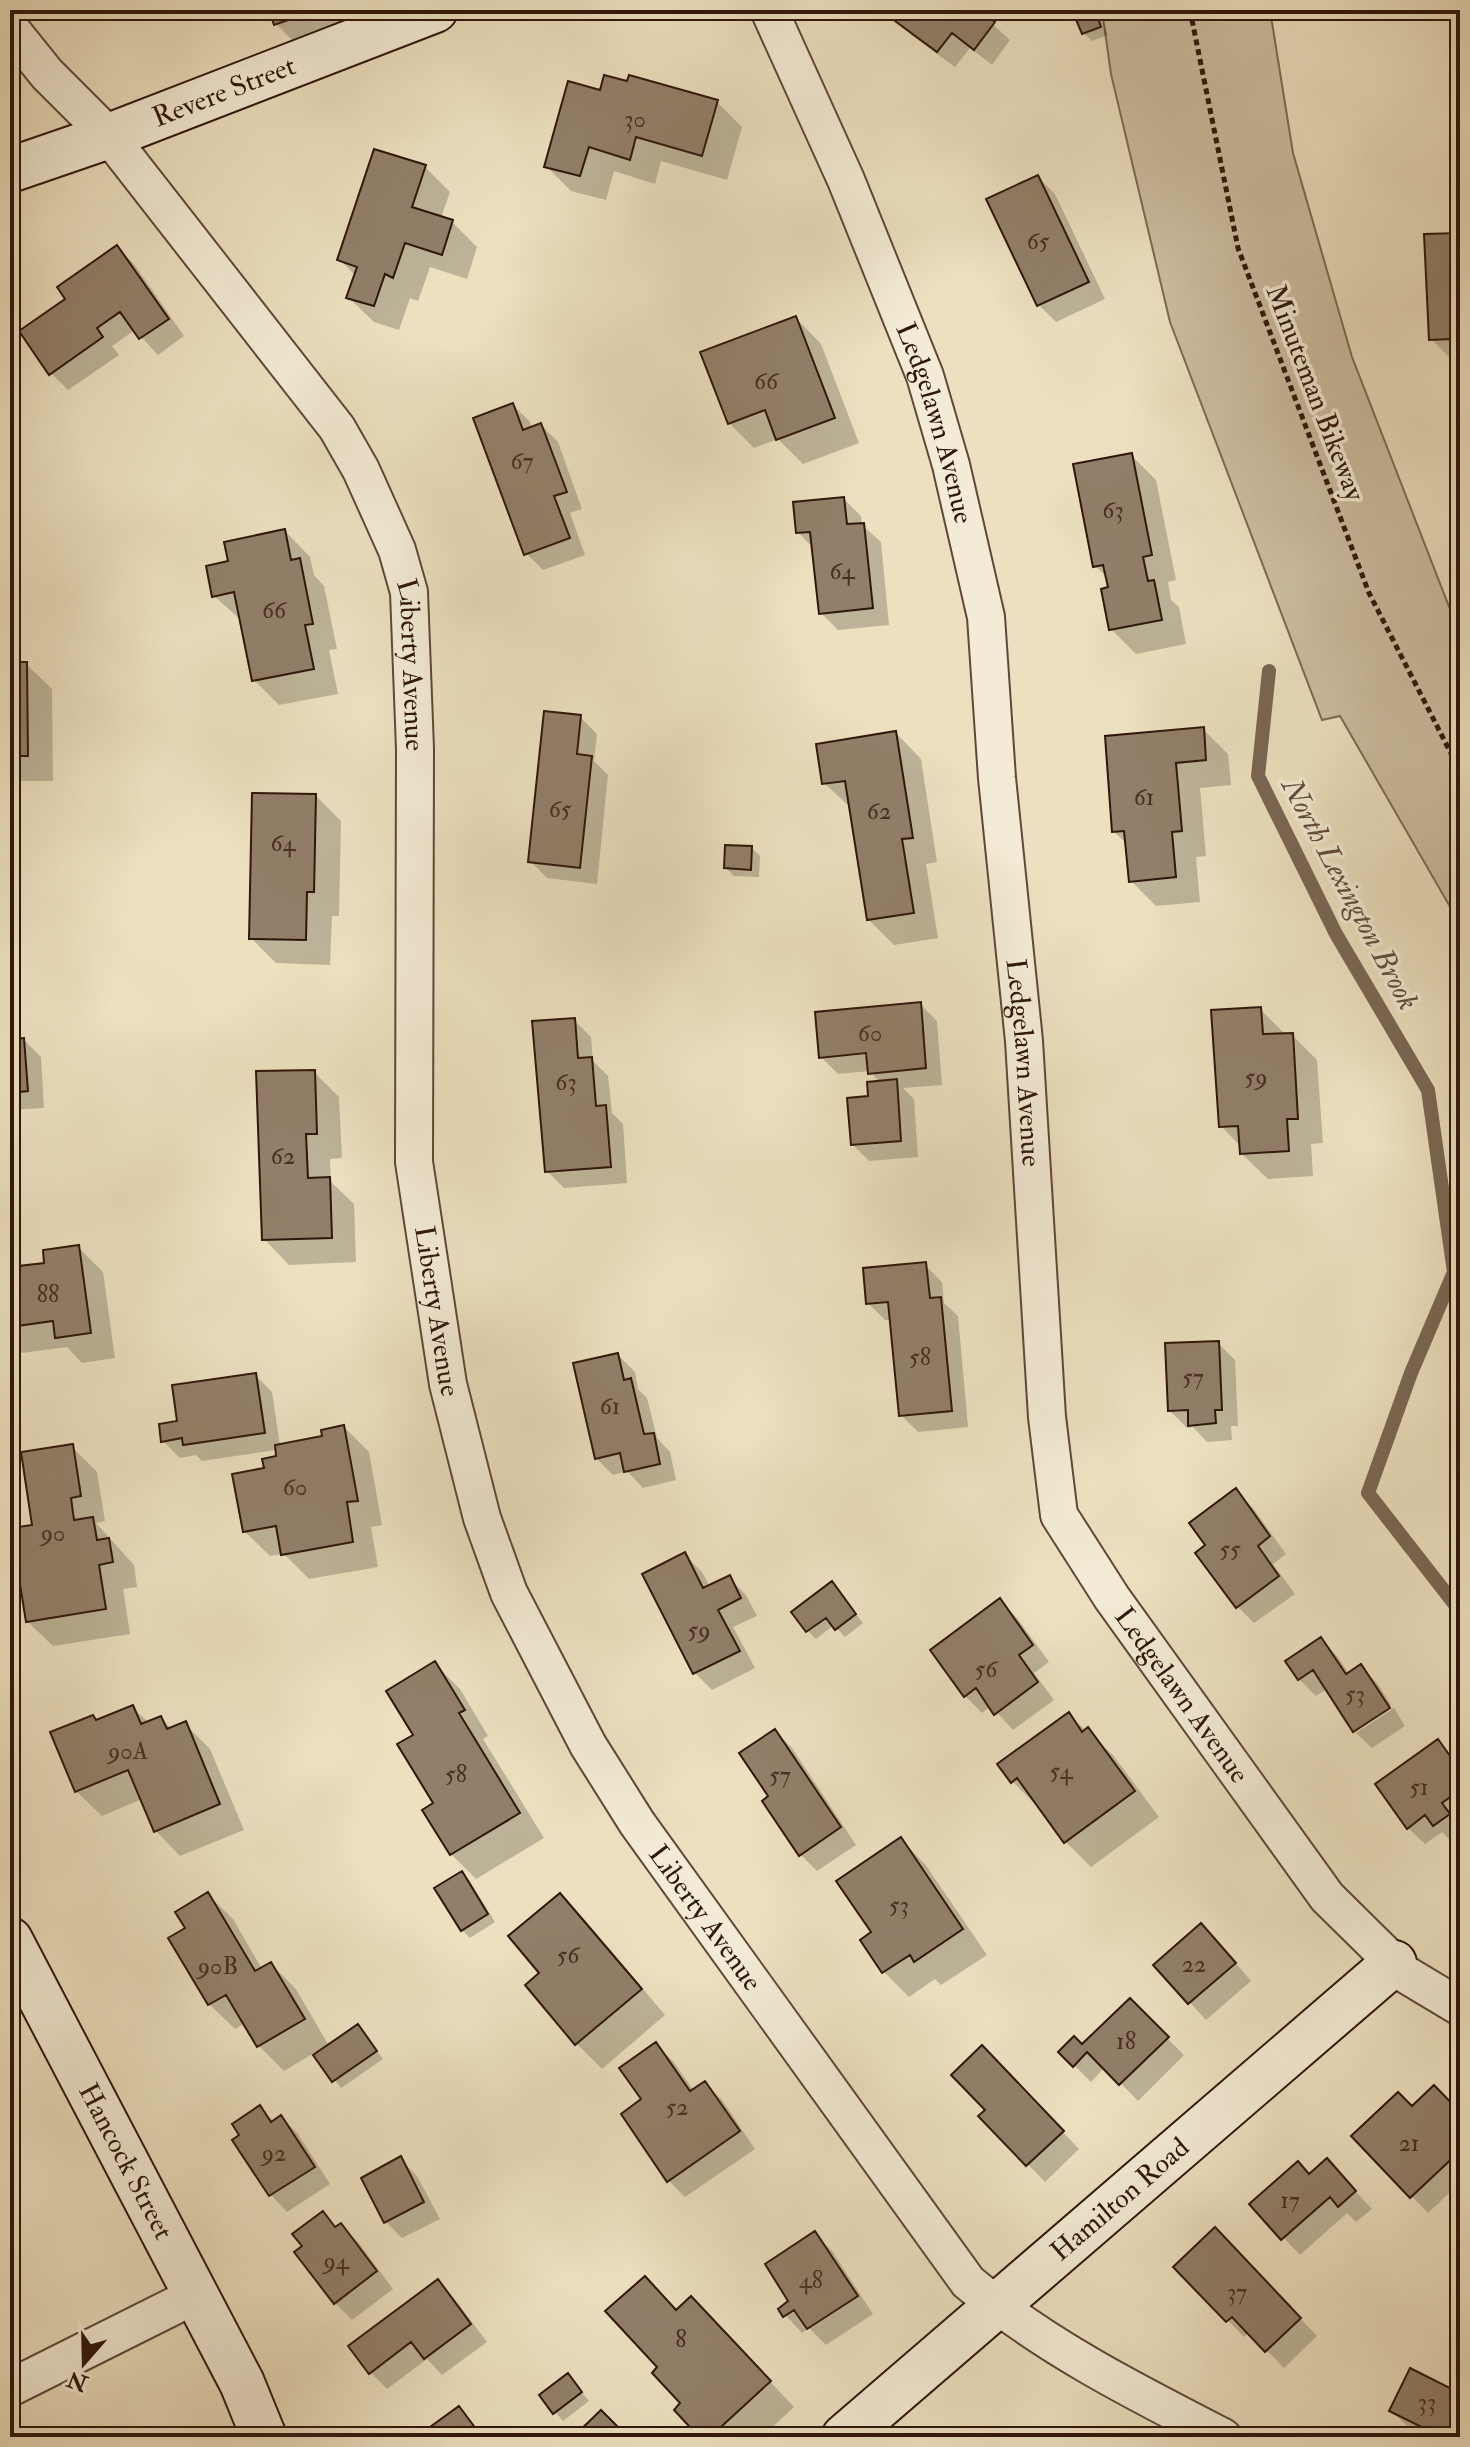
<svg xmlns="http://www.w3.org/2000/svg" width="1470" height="2447" viewBox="0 0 1470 2447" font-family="'IM FELL Double Pica',serif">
  <rect width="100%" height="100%" fill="#ece0bf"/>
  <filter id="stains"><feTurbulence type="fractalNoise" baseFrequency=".0025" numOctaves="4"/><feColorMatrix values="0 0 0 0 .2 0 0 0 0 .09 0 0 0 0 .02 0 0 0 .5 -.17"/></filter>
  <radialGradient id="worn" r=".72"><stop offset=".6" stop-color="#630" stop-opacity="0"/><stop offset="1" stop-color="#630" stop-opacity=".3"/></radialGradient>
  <path fill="#ccbea1" stroke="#7e6a56" stroke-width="2" d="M1102 10H1270L1293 153 1352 357 1460 635V924L1340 716 1322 720 1170 322 1111 74Z"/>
  <path fill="#0003" d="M271 10H387L301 49 276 24Z
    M899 10H992L986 18 1010 40 992 65 970 48 955 67 910 34 894 17Z
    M1075 10H1099L1108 35 1092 41 1084 33Z
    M601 93 717 102 742 127 727 180 661 161 655 184 614 171 606 200 571 191 546 166Z
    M425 167 450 192 441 218 452 222 477 247 467 279 430 267 418 301 410 298 399 330 374 322 348 297 356 276 340 260Z
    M1038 177 1055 194 1105 299 1056 322 1039 305 989 200Z
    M1460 235V425L1457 422 1455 363 1431 339Z
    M117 247 134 264 184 336 158 355 135 330 112 346 119 355 68 390 51 373 68 299Z
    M796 318 821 344 859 443 803 464 778 439 754 448 729 423Z
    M513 405 530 422 532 429 541 425 558 442 582 509 570 513 585 555 543 570 526 553Z
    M1131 455 1156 480 1176 580 1168 582 1171 600 1179 607 1186 644 1136 654 1111 629 1108 578 1095 566Z
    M10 475 12 477 10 528Z
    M844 499 861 516 862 525 881 542 889 625 838 630 821 613 814 549 798 532Z
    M285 531 310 557 314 575 324 586 337 649 329 650 338 694 279 705 254 680 242 621 214 596 231 563Z
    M10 664H26L52 689 53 781H10Z
    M580 717 597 734 594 761 608 775 597 884 547 878 530 861Z
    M1203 729 1228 754 1231 785 1200 788 1206 856 1196 857 1200 902 1156 906 1131 881 1127 844 1114 832Z
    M896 733 921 759 937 862 926 864 938 938 894 945 868 919 851 808 824 783Z
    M316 796 341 821 339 916H332L330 965 276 963 251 938Z
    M752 848 760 856 759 877 734 876 726 868Z
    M920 1004 937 1021 942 1085 903 1088 914 1099 918 1157 869 1161 852 1144 870 1098 880 1083 870 1071 838 1074 821 1057Z
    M1260 1009 1286 1035H1292L1317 1060 1323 1143 1311 1144 1313 1176 1268 1179 1242 1154V1148L1221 1126Z
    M574 1020 591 1037 593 1061 608 1076 612 1113 623 1124 627 1183 564 1188 547 1171Z
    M10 1029 15 1034 16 1040H24L41 1057 44 1108 10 1110Z
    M314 1072 339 1097 342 1158 330 1159 331 1182 354 1204 356 1262 289 1265 264 1239Z
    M78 1247 103 1272 115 1358 82 1363 67 1347 22 1353 10 1341V1269L47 1265Z
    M925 1265 942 1282 944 1303 958 1316 968 1427 918 1432 901 1415 891 1320H885L868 1303Z
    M1218 1343 1235 1360 1238 1426H1231L1232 1440 1207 1442 1193 1427 1187 1428 1170 1411Z
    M618 1355 635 1372 638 1389 647 1398 657 1438 670 1452 676 1480 643 1488 627 1471 613 1475 596 1458Z
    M255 1375 272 1392 280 1446 324 1437 344 1427 369 1452 382 1525 371 1527 378 1567 309 1579 284 1554 270 1556 244 1531 266 1470 279 1458 277 1450 202 1461 196 1455 180 1458 163 1441 180 1423Z
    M72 1447 97 1472 105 1521 96 1523 134 1565 137 1587 123 1589 130 1634 53 1646 27 1621 35 1527Z
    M1236 1491 1253 1508 1286 1554 1273 1564 1295 1594 1254 1623 1237 1606 1207 1546Z
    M685 1555 702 1572 710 1587 729 1578 746 1595 757 1616 733 1627 755 1668 712 1690 695 1673Z
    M832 1583 863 1623 845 1637 834 1625 816 1639 808 1631Z
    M1000 1601 1017 1618 1049 1662 1034 1673 1054 1700 1013 1730 991 1706 982 1713 965 1696 933 1650Z
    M1321 1640 1338 1657 1349 1674 1361 1667 1378 1684 1391 1705 1356 1728V1732L1327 1689 1316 1696 1299 1679Z
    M435 1664 460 1689 488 1736 483 1739 544 1838 476 1879 451 1854 416 1735Z
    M133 1708 149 1723 161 1718 171 1729 185 1724 210 1749 244 1830 180 1856 155 1830 142 1799 102 1816 76 1791 97 1722Z
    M1394 1708 1405 1726 1372 1748 1356 1733Z
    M1069 1715 1113 1755 1159 1817 1091 1867 1066 1842 1039 1805 1037 1806 1012 1781Z
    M775 1731 792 1748 856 1845 817 1871 800 1854Z
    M1438 1742 1460 1766V1818L1457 1820 1460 1825V1835L1452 1842 1442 1832 1425 1844 1408 1828Z
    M900 1839 925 1864 987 1955 941 1985 935 1979 909 1997 884 1972 863 1941 874 1933Z
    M462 1873 470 1881 495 1922 470 1938 462 1930Z
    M207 1894 233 1919 262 1969 271 1964 296 1989 329 2046 358 2026 383 2059 341 2088 314 2053 284 2071 259 2046 245 2023 235 2029 209 2004 187 1929Z
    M560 1895 585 1920 665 2015 602 2069 577 2044 528 1986 541 1974Z
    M1218 1942 1251 1981 1206 2020 1156 1965Z
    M1130 2001 1184 2055 1138 2101 1105 2067 1091 2082 1061 2052 1083 2047Z
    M656 2045 673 2061 694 2091 705 2083 722 2100 755 2149 685 2197 668 2180 644 2100Z
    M999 2065 1079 2149 1045 2182 981 2116 988 2110Z
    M260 2107 274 2122 281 2117 298 2134 330 2184 287 2212 271 2195 235 2141Z
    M1412 2109 1460 2114V2183L1428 2213 1354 2136Z
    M400 2159 417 2176 440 2219 402 2238 386 2222Z
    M1327 2161 1372 2209 1356 2222 1347 2213 1300 2255 1252 2204 1310 2176Z
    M323 2213 337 2228 341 2225 358 2242 393 2289 352 2320 335 2303 304 2247Z
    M815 2234 832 2251 873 2314 826 2345 809 2328 802 2333 780 2309 791 2302Z
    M1232 2246 1317 2336 1284 2368 1249 2332 1244 2337 1176 2267Z
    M438 2282 454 2298 487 2342 442 2375 427 2359 387 2389 370 2372Z
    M677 2311 716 2324 794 2407 762 2437H702L660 2367Z
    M568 2376 589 2401 563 2421 542 2396Z
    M1460 2395V2437H1428L1409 2428 1392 2411Z
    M459 2408 485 2437H423Z"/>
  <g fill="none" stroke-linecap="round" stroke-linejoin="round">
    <path stroke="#7a6653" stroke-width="14" d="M1269 671 1258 776 1336 934 1428 1090 1454 1272 1411 1373 1368 1493 1460 1611"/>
  </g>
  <path fill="#927f69" stroke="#30160c" stroke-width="2" d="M269 10H317L274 25Z
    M897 10H978L995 22 974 50 952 33 937 52 891 18Z
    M1072 10H1095L1101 27 1082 34Z
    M604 75 627 81 629 75 718 100 702 156 636 137 630 160 589 147 580 176 544 167 568 81 600 90Z
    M374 149 426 165 412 207 453 220 442 255 405 243 393 278 385 274 374 306 346 298 357 267 337 260Z
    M1038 175 1089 282 1037 306 986 199Z
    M1460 233V423H1455L1452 339 1429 340 1424 234Z
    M117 245 169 319 139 339 120 312 97 328 103 337 49 375 19 331 65 299 57 287Z
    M796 316 835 418 776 440 765 410 728 424 700 352Z
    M513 403 523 430 541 423 567 492 554 496 570 538 524 555 473 418Z
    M1132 453 1152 555 1143 557 1148 581 1154 580 1162 620 1109 630 1101 589 1108 587 1103 565 1093 567 1073 464Z
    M844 497 847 524 864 523 873 608 819 614 810 532 796 533 793 502Z
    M285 529 291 560 300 558 313 624 305 625 314 669 252 681 234 592 212 597 206 566 228 561 224 542Z
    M10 662H27L28 756H10Z
    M544 711 581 715 577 754 592 756 580 868 528 862Z
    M1204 727 1206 760 1176 763 1182 831 1172 832 1176 877 1129 882 1124 831 1112 832 1105 736Z
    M896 731 913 838 902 839 914 913 867 920 845 781 822 784 816 744Z
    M252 793 316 794 314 892H307L306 940 249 939Z
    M725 845 752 846 751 870 724 868Z
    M921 1002 926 1068 868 1074 866 1053 819 1058 815 1012Z
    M1261 1007 1263 1034 1293 1033 1298 1119H1287L1289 1151 1240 1154 1238 1126 1219 1127 1211 1010Z
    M575 1018 578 1058 592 1057 596 1106 606 1105 611 1167 545 1172 532 1021Z
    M24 1038 28 1091 10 1093V1039Z
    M315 1070 317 1134H306L308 1178 330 1177 332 1238 262 1240 256 1071Z
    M897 1079 901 1141 851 1145 847 1098 868 1096 867 1082Z
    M79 1245 91 1333 55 1338 53 1321 10 1327V1267L44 1263 43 1250Z
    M926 1262 930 1298 941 1297 952 1411 899 1416 888 1302 866 1304 863 1268Z
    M1219 1341 1222 1410H1215L1216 1423 1188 1426V1410L1168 1411 1165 1343Z
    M618 1353 624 1380 631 1378 644 1434 654 1433 660 1464 624 1472 620 1453 595 1459 573 1363Z
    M256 1373 265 1433 183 1445 182 1438 161 1442 159 1424 177 1421 172 1385Z
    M344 1425 358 1501 347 1502 353 1542 281 1555 276 1526 243 1532 232 1474 264 1468 262 1459 276 1456 275 1445 322 1436 321 1430Z
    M73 1444 81 1496 71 1498 74 1520 93 1517 97 1540 109 1538 113 1562 99 1565 106 1609 26 1622 11 1528 32 1525 21 1452Z
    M1236 1488 1270 1536 1258 1546 1279 1576 1236 1608 1195 1553 1205 1545 1189 1523Z
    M685 1552 703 1588 730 1575 741 1598 718 1610 740 1651 693 1674 642 1574Z
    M832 1581 856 1614 835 1630 826 1618 806 1632 791 1612Z
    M1000 1598 1033 1645 1019 1655 1038 1682 994 1715 976 1688 964 1697 930 1650Z
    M1321 1637 1346 1674 1361 1664 1390 1708 1353 1732 1313 1670 1298 1680 1285 1661Z
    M435 1661 465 1710 459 1713 520 1813 450 1855 422 1810 433 1803 397 1744 413 1735 386 1691Z
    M133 1705 141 1724 161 1716 167 1729 186 1721 220 1804 154 1832 128 1770 75 1792 50 1732 93 1715 96 1720Z
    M1069 1712 1082 1732 1088 1727 1135 1791 1064 1843 1017 1778 1011 1783 997 1764Z
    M775 1729 841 1827 799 1856 762 1801 768 1796 739 1753Z
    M1438 1739 1460 1770V1790L1442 1803 1450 1814 1433 1826 1425 1815 1407 1829 1375 1784Z
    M901 1837 963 1929 914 1962 910 1955 882 1973 860 1940 871 1932 836 1881Z
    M462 1871 488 1914 461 1931 434 1888Z
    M208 1892 255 1971 271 1962 305 2019 257 2047 226 1995 208 2005 168 1938 185 1928 175 1912Z
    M560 1893 642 1989 575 2045 525 1985 539 1973 508 1936Z
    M1201 1923 1236 1963 1188 2004 1153 1965Z
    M1130 1998 1169 2037 1119 2085 1087 2052 1073 2067 1058 2052 1074 2036 1082 2044Z
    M358 2024 377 2051 332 2082 313 2055Z
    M656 2042 690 2091 705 2081 740 2131 667 2182 621 2114 641 2099 619 2068Z
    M982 2045 1064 2131 1026 2166 978 2116 985 2110 951 2075Z
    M1434 2085 1460 2112V2151L1410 2198 1351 2136 1398 2092 1412 2106Z
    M260 2105 271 2122 281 2115 315 2167 269 2196 232 2140 239 2135 232 2124Z
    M401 2156 424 2202 384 2223 361 2178Z
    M1327 2158 1356 2191 1338 2207 1330 2197 1281 2240 1249 2204 1298 2161 1309 2174Z
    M323 2211 335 2227 341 2223 377 2271 334 2304 294 2252 302 2246 292 2234Z
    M1215 2227 1301 2318 1265 2352 1232 2317 1226 2322 1173 2267Z
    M815 2231 858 2296 807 2329 794 2310 783 2317 778 2309 788 2301 765 2264Z
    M645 2276 676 2310 691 2296 771 2381 710 2437H699L674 2410 680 2403 652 2373 657 2367 605 2311Z
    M438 2279 471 2324 424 2359 411 2342 369 2374 348 2346Z
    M1410 2368 1460 2393V2437H1442L1389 2411Z
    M568 2373 582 2392 553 2414 539 2395Z
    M459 2406 482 2437H420L419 2435Z
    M601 2410 622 2431 616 2437H573Z"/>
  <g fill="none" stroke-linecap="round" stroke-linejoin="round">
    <defs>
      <g id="street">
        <path id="s1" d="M769 10 846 180 925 376 951 465 986 617 997 778 1024 1041 1047 1417 1059 1515 1112 1598 1327 1897 1405 1974 1460 2007"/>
        <path id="s2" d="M10 28 47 74 109 136 337 428 361 470 397 550 409 592 415 749 414 1162 448 1384 482 1518 509 1593 588 1745 637 1823 968 2282C1044 2346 1135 2392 1223 2437"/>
        <path d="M10 2388 196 2295"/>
      </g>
      <g id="secondary">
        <path id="s3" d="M10 170 109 136 435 10"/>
        <path id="s4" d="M10 1940 242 2383 264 2437"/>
        <path id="s5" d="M844 2437 1394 1963"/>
      </g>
    </defs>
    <use href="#street" stroke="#5f4839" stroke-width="40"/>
    <use href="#secondary" stroke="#30160c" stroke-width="48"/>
    <path stroke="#30160c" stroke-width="5" stroke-dasharray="6 4" stroke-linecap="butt" d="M1190 10 1238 248 1369 593 1460 771"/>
    <use href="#street" stroke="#f3ebd5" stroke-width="36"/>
    <use href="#secondary" stroke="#f3ebd5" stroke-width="44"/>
  </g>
  <g text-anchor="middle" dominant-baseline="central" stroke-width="7" stroke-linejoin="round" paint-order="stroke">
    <g font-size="24" fill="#483023">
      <text x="635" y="119">30</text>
      <text x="1038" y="241">65</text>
      <text x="766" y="381">66</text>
      <text x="522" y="461">67</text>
      <text x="1113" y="510">63</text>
      <text x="842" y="571">64</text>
      <text x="274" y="610">66</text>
      <text x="1144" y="797">61</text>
      <text x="560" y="809">65</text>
      <text x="879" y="811">62</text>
      <text x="283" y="843">64</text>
      <text x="870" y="1033">60</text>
      <text x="1256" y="1077">59</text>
      <text x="566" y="1082">63</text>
      <text x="283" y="1156">62</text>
      <text x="48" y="1294">88</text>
      <text x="920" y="1357">58</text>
      <text x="1193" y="1377">57</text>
      <text x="610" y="1406">61</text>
      <text x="295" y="1487">60</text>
      <text x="53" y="1533">90</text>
      <text x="1230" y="1549">55</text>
      <text x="699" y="1630">59</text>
      <text x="986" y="1669">56</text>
      <text x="1355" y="1694">53</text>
      <text x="128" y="1751">90A</text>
      <text x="1061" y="1771">54</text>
      <text x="456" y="1774">58</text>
      <text x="780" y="1775">57</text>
      <text x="1419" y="1787">51</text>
      <text x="899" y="1905">53</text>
      <text x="568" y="1955">56</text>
      <text x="1194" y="1964">22</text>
      <text x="218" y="1966">90B</text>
      <text x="1126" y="2041">18</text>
      <text x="677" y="2107">52</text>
      <text x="1409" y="2143">21</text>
      <text x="274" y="2153">92</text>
      <text x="1290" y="2200">17</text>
      <text x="336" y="2261">94</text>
      <text x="811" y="2280">48</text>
      <text x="1237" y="2292">37</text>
      <text x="681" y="2339">8</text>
      <text x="1427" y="2402">33</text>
    </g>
    <g font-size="28" fill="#30160c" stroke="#f3ebd5">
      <text stroke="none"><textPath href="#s3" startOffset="228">Revere Street</textPath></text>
      <text transform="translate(1315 393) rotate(69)">Minuteman Bikeway</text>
      <text stroke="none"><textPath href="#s1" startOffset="446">Ledgelawn Avenue</textPath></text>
      <text stroke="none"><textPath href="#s2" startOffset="770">Liberty Avenue</textPath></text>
      <text stroke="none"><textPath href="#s1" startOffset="1094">Ledgelawn Avenue</textPath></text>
      <text stroke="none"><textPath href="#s2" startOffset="1418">Liberty Avenue</textPath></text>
      <text stroke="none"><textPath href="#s1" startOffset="1766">Ledgelawn Avenue</textPath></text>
      <text stroke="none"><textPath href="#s2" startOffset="2090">Liberty Avenue</textPath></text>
      <text stroke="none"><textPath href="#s4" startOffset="250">Hancock Street</textPath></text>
      <text stroke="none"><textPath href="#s5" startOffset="364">Hamilton Road</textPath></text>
    </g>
    <g font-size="30" font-style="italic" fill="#624b3b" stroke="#f3ebd5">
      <text transform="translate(1350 894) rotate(62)">North Lexington Brook</text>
    </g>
  </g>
  <rect width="1470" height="2447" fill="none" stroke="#ece0bf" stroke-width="40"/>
  <rect x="12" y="12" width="1446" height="2423" fill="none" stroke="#30160c" stroke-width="4"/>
  <rect x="20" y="20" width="1430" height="2407" fill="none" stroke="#30160c" stroke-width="2"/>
  <g transform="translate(84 2363) rotate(200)" stroke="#f3ebd5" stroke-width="6" paint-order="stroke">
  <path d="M0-6L14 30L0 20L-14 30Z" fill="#30160c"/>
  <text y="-12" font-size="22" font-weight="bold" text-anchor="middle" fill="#30160c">N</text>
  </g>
  <rect width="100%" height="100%" filter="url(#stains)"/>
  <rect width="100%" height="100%" fill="url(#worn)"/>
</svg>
